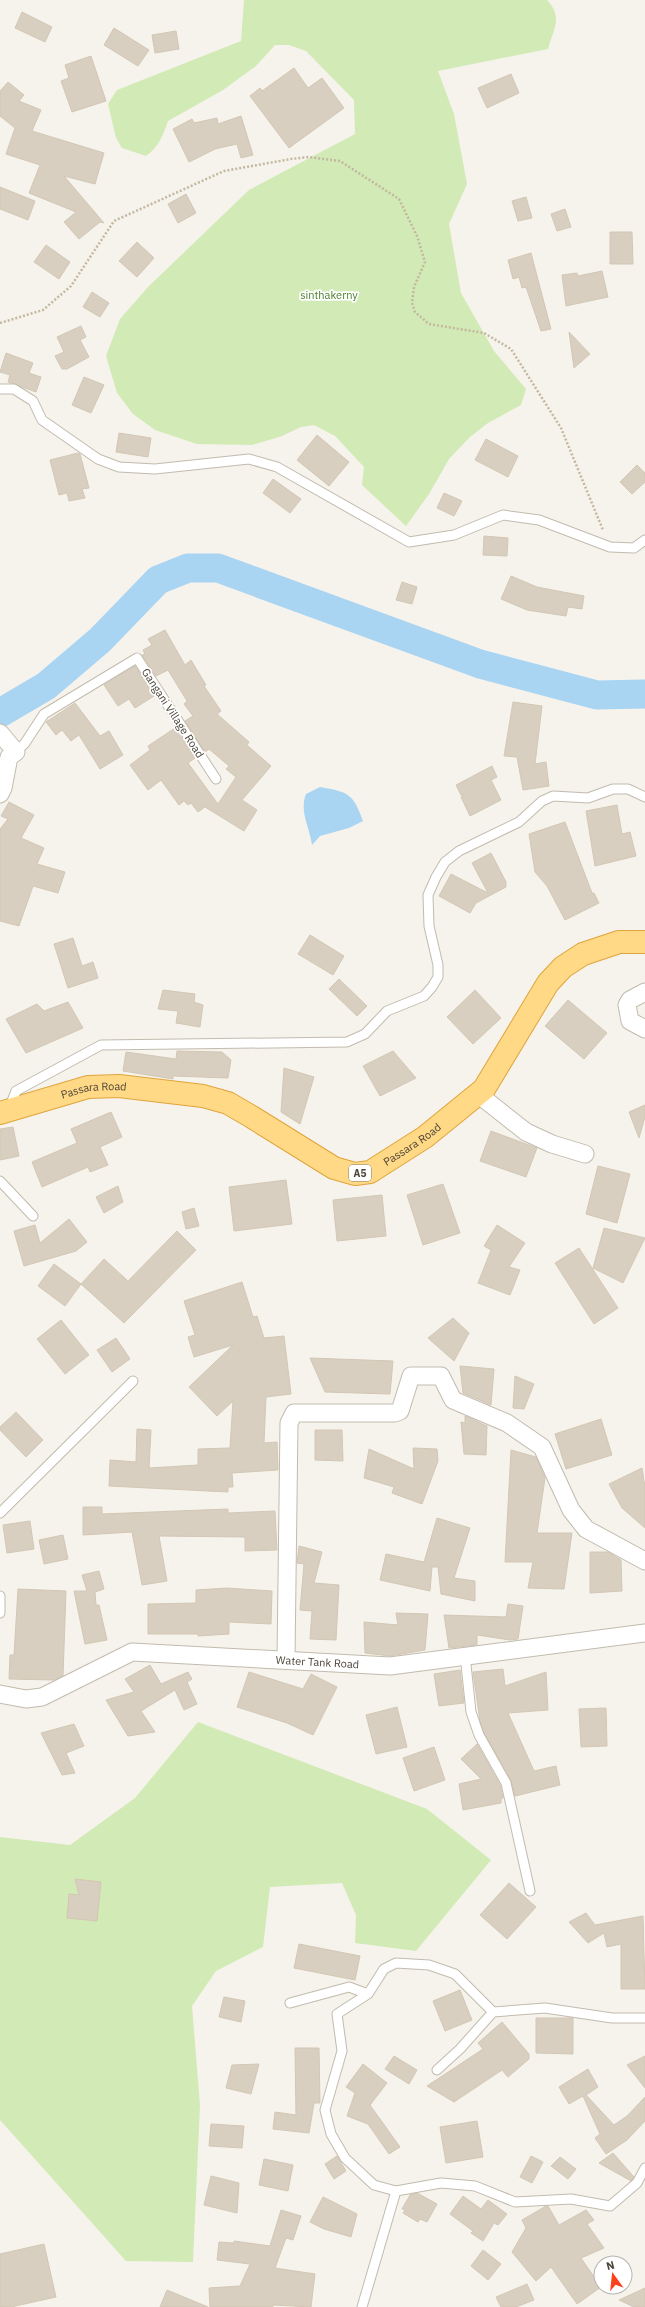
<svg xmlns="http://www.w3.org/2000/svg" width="645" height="2307" viewBox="0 0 645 2307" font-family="'IBM Plex Sans',sans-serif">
  <rect width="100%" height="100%" fill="#f6f3ec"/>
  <path fill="#d2eab5" d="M244 0H547C563 17 554 28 548 49L438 71 454 114 467 184 449 224 461 293 494 351 526 389 521 405 488 423 470 437 449 459 429 494 406 526 362 485 364 467 335 436 314 425 301 427 282 436 252 445 197 444 155 430 133 414 117 393 106 356 120 319 148 287 249 190 355 134 354 100 306 51 289 45H275L256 66 223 90 168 121C163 135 159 147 146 156L122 148 116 138 108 104 117 90 241 41Z
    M198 1722 427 1809 491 1860 416 1951 355 1943 356 1915 342 1883 270 1887 263 1947 216 1971 192 2006 200 2105 193 2262 126 2261 0 2120V1837L70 1845 135 1798Z"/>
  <path fill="#a9d4f2" d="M320 787C348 792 353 793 363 821L349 828 320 836 312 845C310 828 299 811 306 794Z"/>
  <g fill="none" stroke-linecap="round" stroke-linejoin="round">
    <path stroke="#a9d4f2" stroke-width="29" d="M0 713 46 686 100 640 158 580 188 568H218L480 664 597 695 645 694"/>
  </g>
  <path fill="#d8cfc1" stroke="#d3c7b4" d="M22 12 52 27 45 42 15 28Z
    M114 28 149 50 138 66 104 45Z
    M176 31 179 49 155 53 152 35Z
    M91 56 106 101 72 112 61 81 69 78 65 65Z
    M294 68 308 88 322 78 344 108 289 148 250 96 260 88 262 91Z
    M511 74 519 93 487 108 478 88Z
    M8 82 24 95 19 101 41 110 32 131 104 153 95 184 64 176 104 223 100 222 79 239 64 222 76 212 29 193 40 165 6 154 15 128 0 116V91Z
    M241 116 253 155 241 158 237 144 215 149 189 162 173 129 192 119 194 123 217 118 218 124Z
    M0 187 35 201 28 220 0 209Z
    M186 194 196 213 178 223 168 204Z
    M526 197 532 218 518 221 512 201Z
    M565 209 571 227 557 231 551 214Z
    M610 232H632L633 264H610Z
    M137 242 154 258 137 277 119 261Z
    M46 245 70 262 59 279 34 262Z
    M531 253 551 329 541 331 526 287 522 288 519 277 513 279 508 260Z
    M602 271 608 297 566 306 562 275 577 273 578 276Z
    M92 292 109 303 100 317 83 307Z
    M81 326 86 337 80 340 89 357 67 369H62L55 356 64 352 57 337Z
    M569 332 590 354 574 368Z
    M6 353 33 363 29 373 41 377 36 392 8 382 10 375 0 372Z
    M84 377 104 385 91 413 72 405Z
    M119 433 151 438 148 457 116 452Z
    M317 435 349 462 329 486 297 460Z
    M486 439 518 456 508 477 475 460Z
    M78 453 80 454 89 488 82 489 85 498 69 501 67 493 59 495 50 460Z
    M637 465 645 473V482L632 494 620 482Z
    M273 479 301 499 290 513 263 493Z
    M444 493 462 501 454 516 437 508Z
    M484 536 508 538 507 556 483 555Z
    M511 576 537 587 584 596 582 609 568 607 566 616 527 610 501 599Z
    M402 582 417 587 412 604 396 600Z
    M165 630 185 665 191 660 206 685 204 686 221 711 217 714 249 742 247 745 271 766 242 800 257 810 244 831 205 807 198 812 191 803 188 805 184 801 179 805 161 780 148 790 130 765 150 750 148 746 175 728 195 758 188 763 218 804 236 777 226 769 229 766 209 749 205 752 185 721 193 716 184 704 187 701 168 670 156 676 142 655 145 654 143 650 152 645 148 639Z
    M135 666 154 696 135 708 129 699 118 706 104 685Z
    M513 702 542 706 535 764 546 762 549 786 523 790 517 757 504 756Z
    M75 703 100 736 109 731 123 755 100 769 79 735 71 741 62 730 56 735 46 722Z
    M492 766 497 777 491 780 501 800 470 816 461 797 464 795H461L456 785Z
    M9 802 34 815 21 838 44 848 37 864 65 872 58 893 33 886 19 926 0 921V829L8 819 1 816Z
    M617 805 622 834 630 832 636 856 595 866 586 811Z
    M565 822 592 893H594L599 903 565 920 547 886 535 872 529 834Z
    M491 853 506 882V887L476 903 470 913 439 896 451 874 488 893 472 863Z
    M310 935 344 956 333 975 298 954Z
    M73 938 82 966 93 962 98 978 68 988 54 944Z
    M339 979 367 1006 357 1016 329 989Z
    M163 990 195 994 194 1002 203 1005 200 1027 176 1023 178 1011 158 1009Z
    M475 990 501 1018 473 1044 447 1017Z
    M568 1000 607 1033 584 1059 545 1026Z
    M68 1002 83 1028 26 1053 6 1019 37 1004 44 1011Z
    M177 1051 222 1052 231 1060 228 1078 173 1076V1079L123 1071 126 1052 176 1059Z
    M393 1051 416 1078 380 1096 363 1066Z
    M284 1068 314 1077 300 1124 281 1112Z
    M645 1105V1117L639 1138 629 1112Z
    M111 1112 122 1137 100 1147 108 1165 90 1172 88 1167 42 1187 32 1162 77 1143 71 1129Z
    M13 1127 19 1156 0 1160V1129Z
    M491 1131 537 1148 526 1177 480 1161Z
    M598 1166 630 1174 617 1223 586 1214Z
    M286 1180 292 1224 234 1231 229 1187Z
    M443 1184 460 1233 423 1245 407 1195Z
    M118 1186 123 1202 104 1213 96 1197Z
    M382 1195 386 1236 337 1241 333 1200Z
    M194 1208 199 1226 186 1229 182 1212Z
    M69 1219 87 1242 76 1251 24 1266 14 1231 35 1225 40 1243Z
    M497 1225 525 1243 509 1267 520 1270 510 1295 478 1283 491 1250 484 1246Z
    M604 1228 645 1238 623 1283 593 1268Z
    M177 1231 196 1250 124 1323 81 1284 104 1259 128 1281Z
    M579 1248 618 1308 594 1324 555 1263Z
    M54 1264 81 1284 65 1306 38 1286Z
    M242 1282 253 1317 257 1316 264 1338 284 1336 291 1394 266 1397 264 1443 277 1442 278 1470 232 1473 233 1487H228V1492L109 1486 110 1460 136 1462 137 1429 151 1430 149 1468 198 1465V1449L230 1448 233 1401 217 1416 189 1387 233 1345 194 1357 188 1337 195 1335 184 1301Z
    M453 1318 469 1333 454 1361 428 1338Z
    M61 1320 89 1355 65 1374 37 1339Z
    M116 1338 130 1359 112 1372 97 1350Z
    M310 1358 393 1361 390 1394 325 1392Z
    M460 1366 494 1369 491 1405 463 1393Z
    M515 1376 534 1384 524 1409 513 1408Z
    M16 1412 43 1440 26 1457 0 1430V1427Z
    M465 1416 487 1426 486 1455 464 1454 461 1422 465 1423Z
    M601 1419 612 1455 566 1469 555 1434Z
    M315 1430H342L343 1461 315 1460Z
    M413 1448 437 1449 438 1461 422 1504 392 1493 394 1487 364 1478 369 1449 414 1469Z
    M511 1450 536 1457 545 1478 537 1533H572L564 1589 528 1588 533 1562H505Z
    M642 1468 645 1487V1528L622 1508 609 1484Z
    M83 1507H102V1514L228 1509V1513L275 1511 277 1550 245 1551V1537L159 1536 167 1581 142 1585 132 1532 83 1535Z
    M437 1518 470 1528 454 1578 475 1581V1601L441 1594 438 1567H432L430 1591 380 1580 386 1554 424 1562Z
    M30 1521 34 1549 7 1553 3 1525Z
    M63 1535 68 1559 44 1564 39 1540Z
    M299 1546 322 1552 314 1583 339 1585 336 1640 310 1639 312 1611 300 1610 304 1564 297 1563Z
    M590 1552H608L621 1560 622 1591 590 1593Z
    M99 1571 104 1589 95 1592 96 1605H99L107 1640 85 1644 74 1591H87L82 1575Z
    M227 1588 272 1591 271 1624 229 1622V1634L198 1636V1634H148V1604L196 1603V1590Z
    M18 1589 66 1591 63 1676 54 1680 9 1679 10 1655H14Z
    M508 1604 523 1606 518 1639 510 1640 477 1635V1645L449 1648 444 1615 506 1617Z
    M396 1613 428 1614 425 1650 390 1656 365 1653 364 1622 398 1625Z
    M150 1665 161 1684 188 1672 192 1679 187 1682 197 1704 184 1710 175 1690 141 1711 155 1732 128 1736 106 1700 134 1692 125 1679Z
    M503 1669 505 1686 546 1672 548 1710 508 1713 534 1771 556 1766 560 1785 515 1796 511 1780 484 1733 480 1721 473 1672Z
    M460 1670 464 1703 439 1706 434 1674Z
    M249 1672 303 1689 311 1674 337 1687 313 1735 287 1723 237 1707Z
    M397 1707 407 1747 376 1754 366 1715Z
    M606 1708 607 1746 581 1747 579 1709Z
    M74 1724 84 1746 66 1753 75 1773 62 1775 41 1733Z
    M477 1744 500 1785 503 1798 501 1799V1803L463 1810 459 1784 481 1779 461 1759Z
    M434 1747 445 1780 414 1791 403 1758Z
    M75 1879 101 1882 97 1921 67 1918 69 1894 79 1895Z
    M509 1883 536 1907 507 1939 480 1915Z
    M586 1913 595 1925 643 1916 645 1989H621V1944L607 1947 604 1933 588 1943 569 1922Z
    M299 1944 360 1956 355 1980 294 1968Z
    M460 1990 472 2020 445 2031 433 2001Z
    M224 1997 245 2001 241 2022 219 2017Z
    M536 2018H573V2054L536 2053Z
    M502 2022 529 2054V2059L508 2077 502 2070 454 2102 427 2086 483 2049 478 2043Z
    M295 2048H319L320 2103H314L309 2133 273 2129 275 2112 296 2115Z
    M394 2056 417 2070 409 2084 385 2069Z
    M645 2056V2088L627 2065Z
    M259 2064 251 2094 226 2088 232 2065Z
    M363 2064 387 2083 370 2105 400 2147 389 2154 368 2124 347 2116 355 2093 346 2087Z
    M588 2069 598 2087 586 2095 614 2125 627 2116 645 2097V2121L627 2140 606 2154 595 2138 600 2134 583 2096 569 2104 559 2087Z
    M477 2121 483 2157 446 2163 440 2127Z
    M211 2124 244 2126 242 2148 209 2146Z
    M613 2153 634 2177 631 2181 599 2163Z
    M337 2156 346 2171 334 2179 325 2164Z
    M531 2156 543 2162 532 2183 520 2177Z
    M560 2157 576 2169 568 2179 551 2166Z
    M264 2159 293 2165 288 2191 259 2185Z
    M211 2176 239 2183 237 2213 204 2205Z
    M417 2193 437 2204 427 2222 420 2219 418 2222 403 2213 405 2210 402 2209 410 2195Z
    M463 2196 481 2209 488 2200 507 2214 498 2225 494 2223 483 2241 471 2233 473 2231 450 2214Z
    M323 2197 357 2214 351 2237 324 2229 310 2222Z
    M546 2206H548L559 2225 586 2210 594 2220 587 2224 604 2248 581 2258 601 2287 577 2304 551 2267 536 2281 512 2252 526 2228 522 2220Z
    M281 2210 301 2216 293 2240 286 2238 275 2268 315 2274 311 2307 273 2305V2307H210L209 2288 240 2286 250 2264 217 2260 219 2242 234 2243V2241L270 2246Z
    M44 2244 56 2297 11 2307H0V2254Z
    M483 2250 501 2264 488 2280 471 2266Z
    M527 2284 534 2300 516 2307H501L496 2297Z
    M645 2288V2307H634L619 2300Z
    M167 2290 208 2307H160Z"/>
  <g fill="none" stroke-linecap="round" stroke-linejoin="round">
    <defs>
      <path id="service" d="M0 389H14L33 401 42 420 98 459 119 467 155 469 249 459 277 467 409 542 454 535 503 515 539 520 610 547 634 548 645 540
        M16 752 25 743 44 714 137 658 216 779
        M9 1109 16 1091 101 1045 347 1042 365 1034 387 1011 424 996 432 987 438 977V965L429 926 428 895 436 877 445 862 459 851 519 822 542 801 553 796 588 798 613 789H628L645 797
        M0 1181 33 1216
        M0 1513 133 1381
        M0 1596V1613
        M465 1655 471 1712 479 1735 506 1783 530 1891
        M290 2003 349 1987 368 1994
        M645 2018H612L545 2008 493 2012 455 1974 429 1965 396 1963 384 1969 368 1994 337 2014 342 2051 325 2110 331 2134 345 2158 374 2185 396 2191 441 2183 475 2186 515 2202 571 2199 610 2206 637 2183 645 2168
        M437 2070 460 2049 493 2012
        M362 2307 396 2191"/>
      <g id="minor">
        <path d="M0 733 16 752 9 757 3 788 0 794"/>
        <path d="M645 992 630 1000 627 1005 630 1021 645 1029"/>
        <path d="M478 1094 526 1132 552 1144 585 1154"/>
        <path d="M286 1659 289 1423 294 1413H395L400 1411 411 1376H441L453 1400 507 1423 542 1447 571 1510 586 1529 645 1561"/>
        <path id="s1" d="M0 1694 26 1699 42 1697 132 1652 390 1666 645 1633"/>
      </g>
      <g id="trunk">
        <path id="s2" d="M0 1113 88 1087 119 1086 203 1096 228 1103 252 1117 334 1168 355 1174 370 1172 425 1137 484 1089 548 983 563 967 583 954 619 942H645"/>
      </g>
    </defs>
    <use href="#service" stroke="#c2bbae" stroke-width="11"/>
    <use href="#minor" stroke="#c2bbae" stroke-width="19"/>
    <use href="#trunk" stroke="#e0a43c" stroke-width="24"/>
    <path stroke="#c4b79f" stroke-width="2.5" stroke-dasharray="2 2" stroke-linecap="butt" d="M0 323 43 310 71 286 114 221 224 171 291 159 309 157 340 161 399 199 417 236 425 262 414 287 412 303 415 312 429 324 484 333 511 349 561 428 603 530"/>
    <use href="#service" stroke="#fff" stroke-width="9"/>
    <use href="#minor" stroke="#fff" stroke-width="17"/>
    <use href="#trunk" stroke="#ffd985" stroke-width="22"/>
  </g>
  <g text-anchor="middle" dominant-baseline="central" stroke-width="3.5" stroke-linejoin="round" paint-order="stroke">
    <rect fill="#fff" stroke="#817c74" stroke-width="1" x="349" y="1165" width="22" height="16" rx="3"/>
    <g font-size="10" font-weight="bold" fill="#4b4439">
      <text x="360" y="1173">A5</text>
    </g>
    <g font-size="11" fill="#4a7f2a" stroke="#fff">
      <text x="329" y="295">sinthakerny</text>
    </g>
    <g font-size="11" fill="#4b4439" stroke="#fff">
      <text transform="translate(173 713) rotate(57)">Gangani Village Road</text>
      <text stroke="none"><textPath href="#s2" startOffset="97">Passara Road</textPath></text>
      <text stroke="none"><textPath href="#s2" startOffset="445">Passara Road</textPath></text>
      <text stroke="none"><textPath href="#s1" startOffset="329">Water Tank Road</textPath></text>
    </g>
  </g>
  <g transform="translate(613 2275) rotate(345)"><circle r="19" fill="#ffffff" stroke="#b7b4b0"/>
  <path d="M0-3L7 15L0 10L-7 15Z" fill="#fc3f1d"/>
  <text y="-6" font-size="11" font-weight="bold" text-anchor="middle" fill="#4b4439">N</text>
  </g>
</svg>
